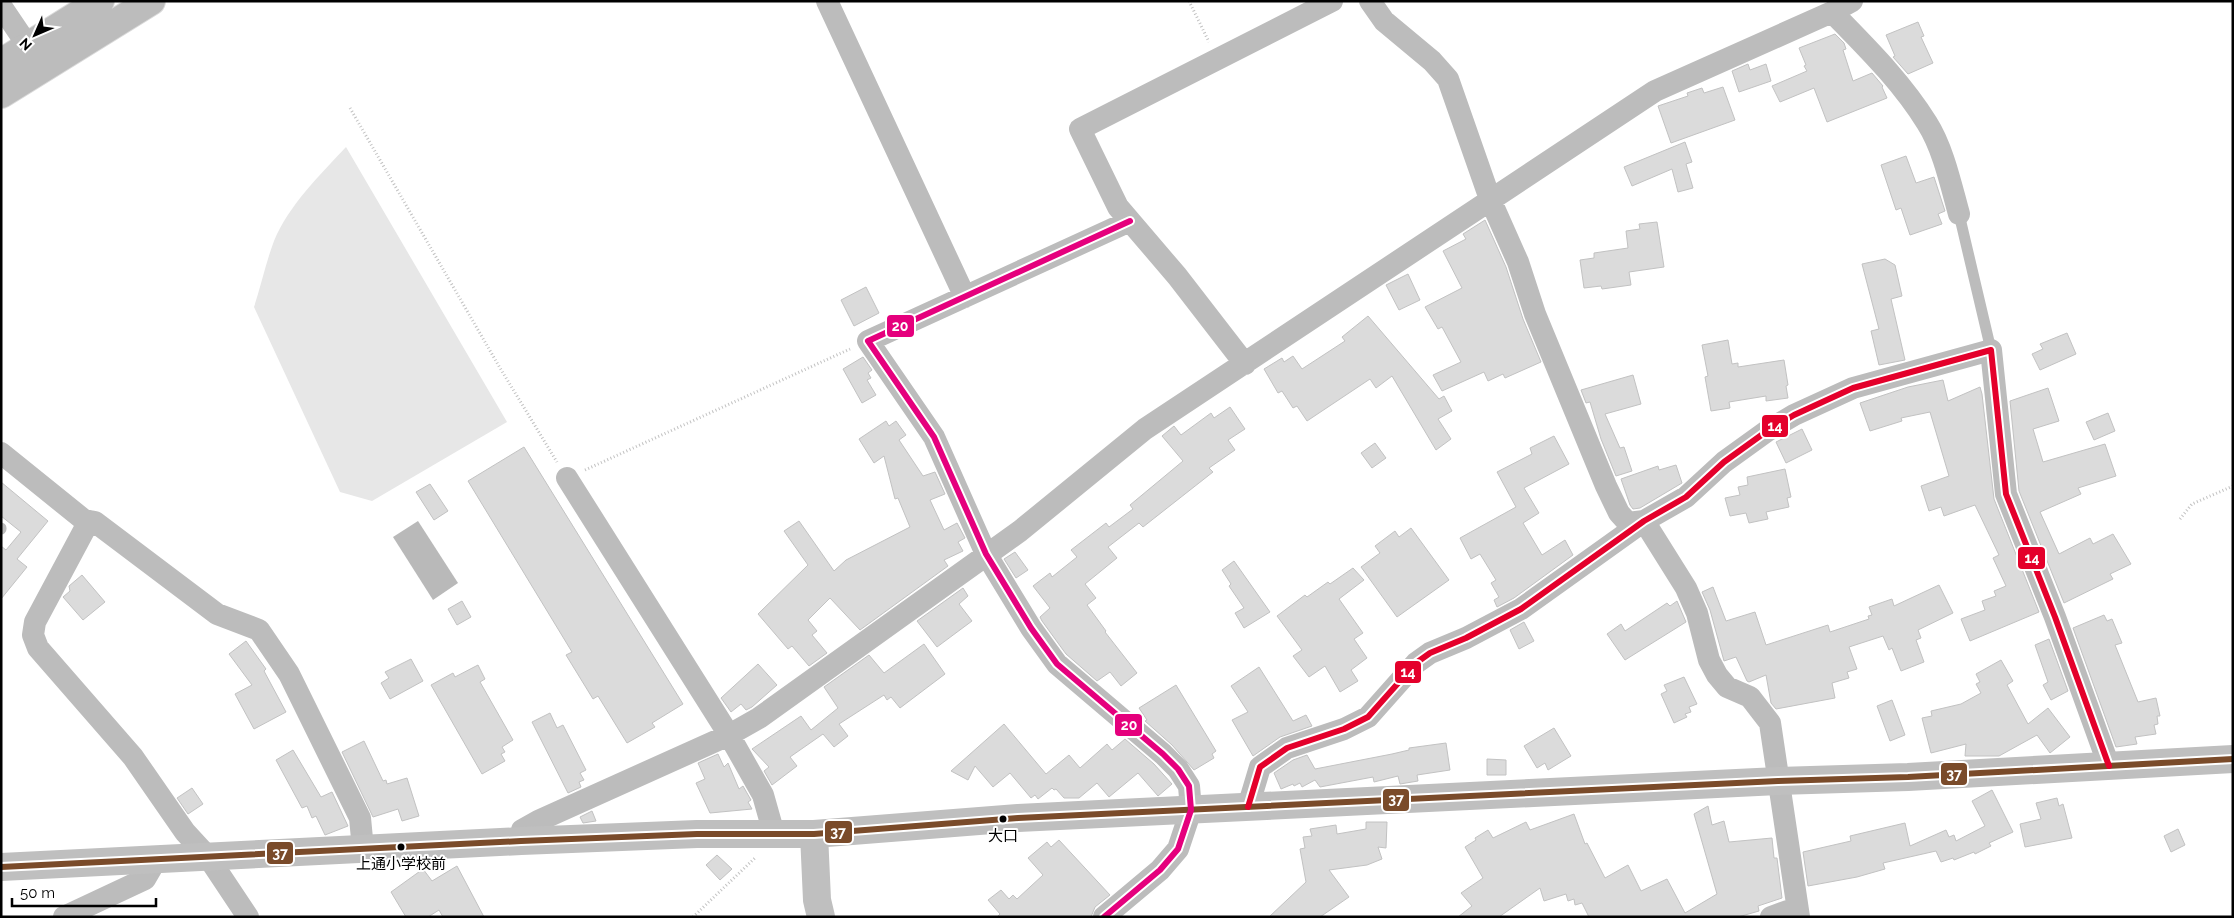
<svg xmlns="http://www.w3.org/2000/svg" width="2234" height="918" viewBox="0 0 2234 918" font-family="Raleway,'Noto Sans JP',sans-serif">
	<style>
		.green { fill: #e7e7e7 }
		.water { fill: #b9b9b9 }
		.building { fill: #dbdbdb; stroke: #c2c2c2 }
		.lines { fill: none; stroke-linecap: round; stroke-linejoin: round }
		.highway-casing { stroke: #dbdbdb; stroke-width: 30 }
		.path { stroke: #c2c2c2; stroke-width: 3; stroke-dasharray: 1 2.5; stroke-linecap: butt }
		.lane { stroke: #bcbcbc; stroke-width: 11 }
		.street { stroke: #bcbcbc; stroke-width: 22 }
		.secondary { stroke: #bfbfbf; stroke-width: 28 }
		.highway { stroke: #bcbcbc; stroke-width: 28 }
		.bus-1-casing { stroke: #fff; stroke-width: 10 }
		.bus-2-casing { stroke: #fff; stroke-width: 10 }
		.bus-3-casing { stroke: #fff; stroke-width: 10 }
		.bus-1 { stroke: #7a4b2a; stroke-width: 6 }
		.bus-2 { stroke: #e4002b; stroke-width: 6 }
		.bus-3 { stroke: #e5007d; stroke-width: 6 }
		.bus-dot { fill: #000; stroke: #fff; stroke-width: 2 }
		.labels { text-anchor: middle; stroke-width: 4; stroke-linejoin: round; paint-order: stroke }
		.bus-label { font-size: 15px; fill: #000; stroke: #fff }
		.line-badge { stroke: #fff; stroke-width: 2 }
		.badge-label { font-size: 14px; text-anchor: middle; font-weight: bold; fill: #fff }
	</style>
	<rect width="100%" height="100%" fill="#fff"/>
	<path class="green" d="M346 147 507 422 372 501 340 492 254 307C261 286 266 262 274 241 289 205 320 175 346 147Z"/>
	<path class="water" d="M418 521 458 583 433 600 393 537Z"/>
	<path class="building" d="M1918 22 1924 36 1921 37 1933 63 1908 74 1893 57 1895 56 1886 35Z
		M1835 34 1844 43 1846 49 1843 50 1853 81 1872 73 1883 86 1882 87 1887 98 1827 122 1814 88 1780 102 1772 86 1807 71 1804 66 1806 65 1799 48Z
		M1748 64 1750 70 1766 64 1771 81 1739 92 1732 71Z
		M1723 87 1735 120 1671 143 1658 106 1688 96 1687 93 1702 88 1704 93Z
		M1685 142 1692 162 1686 164 1693 188 1678 192 1672 169 1632 186 1624 167Z
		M1906 156 1916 183 1934 177 1945 211 1938 214 1942 224 1910 235 1901 208 1896 210 1881 165Z
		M1485 220 1506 267 1523 319 1541 362 1505 378 1503 374 1488 381 1484 372 1442 391 1433 375 1461 362 1442 327 1438 329 1425 307 1462 288 1443 251 1466 239 1463 234Z
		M1657 222 1664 267 1629 272 1631 285 1602 289 1601 286 1584 288 1580 260 1594 258V253L1628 248 1626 231 1640 229 1639 224Z
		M1885 259 1895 265 1902 296 1891 299 1905 360 1879 365 1871 331 1879 329 1862 264Z
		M1408 274 1420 300 1399 310 1386 285Z
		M866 287 879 313 854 326 841 300Z
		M1368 316 1439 399 1444 396 1452 411 1438 419 1451 439 1436 450 1392 376 1376 388 1370 379 1307 421 1297 406 1293 408 1282 391 1278 393 1264 369 1282 358 1284 362 1293 356 1302 369 1345 341 1342 337Z
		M2067 333 2076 354 2040 370 2032 354 2043 349 2040 344Z
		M1728 340 1732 364 1738 363V367L1784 360 1788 385 1786 386 1788 398 1766 401V396L1729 402 1730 408 1711 411 1705 377 1708 376 1702 345Z
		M863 357 872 370 868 373 871 378 867 380 876 395 862 403 843 369Z
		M1633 375 1641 404 1605 414 1620 448 1624 447 1632 471 1616 476 1601 439 1590 402 1586 403 1581 390Z
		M1943 380 1948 401 1980 387 1982 394 1994 499 2039 612 1970 641 1961 619 1985 610 1982 601 1996 596 1994 591 2006 586 1993 558 1999 555 1975 505 1944 516 1941 507 1929 511 1921 486 1949 476 1930 412 1901 418 1902 421 1870 431 1860 403 1908 387Z
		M2048 388 2059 421 2033 429 2043 462 2105 444 2116 476 2078 488 2081 494 2040 512 2059 554 2090 538 2093 544 2113 534 2131 564 2110 574 2113 579 2064 603 2019 491 2010 401Z
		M1230 407 1245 429 1228 440 1235 450 1209 468 1213 472 1143 527 1139 523 1108 547 1117 558 1085 584 1096 598 1087 605 1106 631 1105 632 1137 673 1121 686 1110 672 1097 681 1066 654 1042 621 1040 617 1050 608 1033 586 1050 573 1052 577 1077 557 1071 550 1106 523 1109 527 1133 509 1130 505 1183 461 1162 436 1174 426 1181 435 1211 413 1214 418Z
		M2108 413 2115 431 2094 440 2086 422Z
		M886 421 889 426 896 421 906 435 899 440 923 476 935 472 945 494 930 500 944 530 957 523 965 538 958 542 963 551 944 560 948 566 860 630 830 598 808 620 817 631 812 635 827 653 809 666 792 646 788 649 758 614 808 565 784 531 799 521 834 571 846 560 910 527 898 498 895 499 884 456 874 463 859 439Z
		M1802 429 1812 450 1786 463 1776 442Z
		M1554 436 1569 464 1524 488 1539 513 1523 523 1542 555 1565 540 1573 555 1514 598 1497 607 1494 600 1499 597 1491 583 1496 580 1480 554 1471 559 1460 538 1516 507 1497 472 1532 454 1530 448Z
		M1375 443 1386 458 1372 468 1361 453Z
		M524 447 683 704 652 723 655 727 627 743 598 696 593 699 566 655 572 652 468 481Z
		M1676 465 1682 483 1640 508 1633 509 1630 505 1621 479 1658 466 1659 470Z
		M1785 469 1791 497 1787 498 1789 507 1766 512 1768 519 1749 523 1746 513 1730 516 1725 498 1740 495 1738 487 1748 485 1747 477Z
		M1 482 48 521 17 559 27 567 1 599V546L6 550 21 532 1 516Z
		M430 484 448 511 434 520 416 492Z
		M1411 528 1449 580 1397 617 1361 567 1380 553 1375 546 1395 531 1399 537Z
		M1015 552 1028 570 1016 578 1004 559Z
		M1234 561 1270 612 1244 628 1235 613 1244 608 1229 586 1231 584 1222 570Z
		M1353 568 1364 580 1339 599 1363 633 1354 639 1367 658 1351 670 1358 681 1340 692 1325 666 1309 677 1293 656 1302 650 1277 616 1305 595 1307 597 1328 582 1330 584Z
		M82 575 105 602 83 620 63 597 70 591 69 586Z
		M1939 585 1953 613 1918 630 1921 638 1916 640 1924 662 1901 671 1892 648 1889 650 1883 636 1849 647 1857 669 1847 672 1849 678 1832 683 1835 698 1776 709 1771 703 1766 675 1749 682 1747 681 1736 657 1724 661 1710 610 1702 592 1713 587 1726 621 1755 612 1766 645 1828 625 1830 632 1869 619 1868 616 1872 615 1869 607 1892 599 1894 606Z
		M963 588 968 596 959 604 972 621 937 647 917 621Z
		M462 601 471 617 457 625 448 609Z
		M1677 601 1686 622 1625 660 1607 634 1621 624 1625 631 1667 603 1670 606Z
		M2104 615 2107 621 2112 619 2122 643 2115 645 2138 702 2156 698 2160 716H2157L2158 724 2154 725 2156 734 2135 737 2137 744 2116 747 2073 628Z
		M1524 622 1534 641 1519 649 1510 630Z
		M2049 639 2068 691 2051 700 2043 685 2048 682 2035 645Z
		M246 641 266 669 264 671 286 712 254 729 235 694 252 685 229 654Z
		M924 644 945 674 900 708 891 697 887 700 884 695 839 724 848 736 834 747 823 734 790 757 797 766 772 785 764 771 769 767 752 749 801 716 811 730 838 708 824 687 869 655 884 673Z
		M411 659 423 681 390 699 381 683 389 678 385 672Z
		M2001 660 2013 681 2007 685 2028 724 2048 708 2070 737 2050 753 2037 735 1999 756H1965L1966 744 1931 753 1922 718 1932 716 1931 711 1961 704 1981 693 1976 684 1980 682 1976 674Z
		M758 664 777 685 752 707 746 710 741 704 731 712 721 698Z
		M478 665 485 679 480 682 513 740 502 747 505 752 501 754 505 761 482 774 431 685 453 673 455 677Z
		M1259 667 1293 721 1306 715 1312 726 1280 737 1253 756 1232 720 1248 712 1231 686Z
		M1684 677 1697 704 1689 707 1691 712 1685 714 1687 717 1674 723 1661 694 1667 691 1664 685Z
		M1176 685 1216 751 1212 754 1214 758 1194 770 1172 745 1145 721 1147 720 1139 708Z
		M1892 700 1905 735 1890 741 1877 706Z
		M550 713 557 728 563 725 586 770 580 773 584 780 579 782 581 787 568 793 532 722Z
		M1004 724 1046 774 1069 755 1080 768 1107 744 1112 750 1125 739 1154 764 1172 784 1158 796 1138 773 1109 797 1097 783 1079 798H1064L1056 789 1054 790 1052 788 1038 799 1035 795 1031 798 1010 773 993 787 975 766 968 780 951 771Z
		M1554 728 1571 756 1548 770 1545 763 1537 768 1524 746Z
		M364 741 383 781 386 780 387 784 407 778 419 816 402 821 398 809 373 817 342 752Z
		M1446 743 1450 770 1417 775 1418 781 1400 784 1398 776 1374 782 1373 777 1320 787 1315 780 1302 787 1300 783 1294 786 1293 784 1281 789 1274 773 1293 760 1307 755 1315 769 1392 754 1409 750V748Z
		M293 750 321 797 332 792 348 826 325 835 316 816 312 818 307 806 302 808 276 760Z
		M718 754 724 767 728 763 739 789 743 786 751 800 748 802 752 809 710 813 696 783 705 779 698 763Z
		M1487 759 1506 760V775H1487Z
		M192 788 203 804 188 814 177 798Z
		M1992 790 2013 832 1989 843 1991 846 1975 854 1974 852 1954 860 1953 858 1941 862 1936 851 1883 863 1885 869 1857 877 1808 886 1803 852 1851 841 1850 836 1905 823 1910 846 1946 830 1949 837 1954 835 1956 841 1985 826 1972 801Z
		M2057 798 2059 806 2063 804 2072 838 2025 847 2020 824 2041 819 2036 803Z
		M1708 806 1712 825 1724 821 1729 842 1772 838 1774 858H1777L1782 898 1758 906 1759 911 1738 917H1589L1582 903 1575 905 1574 899 1568 901 1566 894 1544 901 1540 888 1499 917H1458L1472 906 1461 893 1483 878 1465 847 1476 840 1475 838 1488 830 1493 838 1526 822 1530 830 1574 814 1585 844 1587 843 1605 878 1628 865 1641 891 1667 879 1685 913 1717 894 1694 814Z
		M592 811 596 821 583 823 580 817Z
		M1366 822H1387L1386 848 1378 847 1382 859 1367 865 1329 870 1349 897 1320 917H1269L1306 882 1300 849 1305 848 1303 837 1312 836 1310 829 1336 825 1337 834 1366 829Z
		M2178 829 2185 845 2171 852 2164 836Z
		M1059 840 1110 895 1095 907 1091 917H997L1000 914 988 900 1001 890 1009 899 1013 895 1017 899 1043 875 1028 858 1047 842 1051 847Z
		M717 855 732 869 720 880 706 865Z
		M457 866 484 917H443L439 910 428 917H406L391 892 423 869 432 881Z"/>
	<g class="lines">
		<g class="highway-casing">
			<path id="highway" d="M1 63 100 1
				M1 94 151 1"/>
		</g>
		<path class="path" d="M1189 1 1209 42
			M350 108 500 368 557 462
			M585 470 850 349
			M2180 519 2192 504 2233 486
			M693 917 756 857"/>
		<path class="lane" d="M1959 214 1991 350
			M1 528V529"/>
		<path class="street" d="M827 1 965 297
			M1370 1 1384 21 1432 61 1448 79 1490 199 1518 262 1535 314 1606 486 1619 513 1628 523 1644 521
			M1 6 28 46
			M1832 12C1866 47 1901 81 1927 123 1943 148 1951 185 1959 214
			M1245 364 1177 276 1118 207 1080 129 1332 1
			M1 453 84 520 95 522 217 614 259 630 289 674 360 818 363 849
			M567 478 729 735 763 795 774 834
			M89 521 35 622 33 635 38 648 133 757 185 832 208 857 248 917
			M1644 521 1686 588 1697 613 1709 660 1717 675 1727 687 1750 697 1770 723 1799 917
			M1248 807 1260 767 1287 748 1344 729 1368 717 1416 663 1430 653 1466 638 1521 609 1644 521 1686 497 1724 462 1767 431 1794 415 1853 388 1991 350 2006 494 2055 617 2109 766
			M521 841 522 830 538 821 729 735 759 718 1020 531 1145 429 1655 91 1832 12 1852 1
			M64 917 145 879 156 860
			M1104 917 1160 870 1178 849 1191 810 1189 786 1178 769 1163 754 1057 664 1031 628 986 554 934 437 868 341 1130 221
			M1771 917 1796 908"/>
		<path class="secondary" d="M814 834 817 900 821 917
			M1 867 521 841 697 834H814L1018 818 1778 781 1908 777 2233 759"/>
		<use href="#highway" class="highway"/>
		<g class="bus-1-casing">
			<path id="bus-1" d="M1 867 521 841 697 834H814L1018 818 1778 781 1908 777 2233 759"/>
		</g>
		<g class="bus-2-casing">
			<path id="bus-2" d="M1248 807 1260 767 1287 748 1344 729 1368 717 1416 663 1430 653 1466 638 1521 609 1644 521 1686 497 1724 462 1767 431 1794 415 1853 388 1991 350 2006 494 2055 617 2109 766"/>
		</g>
		<g class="bus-3-casing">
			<path id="bus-3" d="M1104 917 1160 870 1178 849 1191 810 1189 786 1178 769 1163 754 1057 664 1031 628 986 554 934 437 868 341 1130 221"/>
		</g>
		<use href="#bus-1" class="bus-1"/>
		<use href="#bus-2" class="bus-2"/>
		<use href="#bus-3" class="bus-3"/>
	</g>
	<g class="bus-dot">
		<circle cx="1003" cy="819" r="4.5"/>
		<circle cx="401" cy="847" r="4.5"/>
	</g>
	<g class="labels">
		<g class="bus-label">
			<text x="1003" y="841">大口</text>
			<text x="401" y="869">上通小学校前</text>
		</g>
	</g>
	<g class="line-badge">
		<rect x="886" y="314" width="29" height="24" rx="5" fill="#e5007d"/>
		<rect x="1761" y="414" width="28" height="24" rx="5" fill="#e4002b"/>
		<rect x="2017" y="546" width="29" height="24" rx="5" fill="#e4002b"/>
		<rect x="1394" y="660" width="28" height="24" rx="5" fill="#e4002b"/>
		<rect x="1114" y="713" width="29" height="24" rx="5" fill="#e5007d"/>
		<rect x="1940" y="762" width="28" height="24" rx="5" fill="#7a4b2a"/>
		<rect x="1382" y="788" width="28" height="24" rx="5" fill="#7a4b2a"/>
		<rect x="824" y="820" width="29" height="24" rx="5" fill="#7a4b2a"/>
		<rect x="266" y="841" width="28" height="24" rx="5" fill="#7a4b2a"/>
	</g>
	<g class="badge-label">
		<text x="900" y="331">20</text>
		<text x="1775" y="431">14</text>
		<text x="2032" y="563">14</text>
		<text x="1408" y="677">14</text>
		<text x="1129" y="730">20</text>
		<text x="1954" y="779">37</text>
		<text x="1396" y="804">37</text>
		<text x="838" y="837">37</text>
		<text x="280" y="858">37</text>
	</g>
	<rect width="2234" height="918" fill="none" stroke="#000000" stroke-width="5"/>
	<g transform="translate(35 35) rotate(225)" stroke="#ffffff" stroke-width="4" paint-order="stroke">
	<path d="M0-4L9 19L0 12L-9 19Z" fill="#000000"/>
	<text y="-8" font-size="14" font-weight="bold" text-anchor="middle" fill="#000000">N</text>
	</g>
	<path d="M12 898v8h144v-8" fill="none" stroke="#000000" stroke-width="2.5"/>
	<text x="20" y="898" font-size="15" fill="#000000" stroke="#ffffff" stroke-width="4" paint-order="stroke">50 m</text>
</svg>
